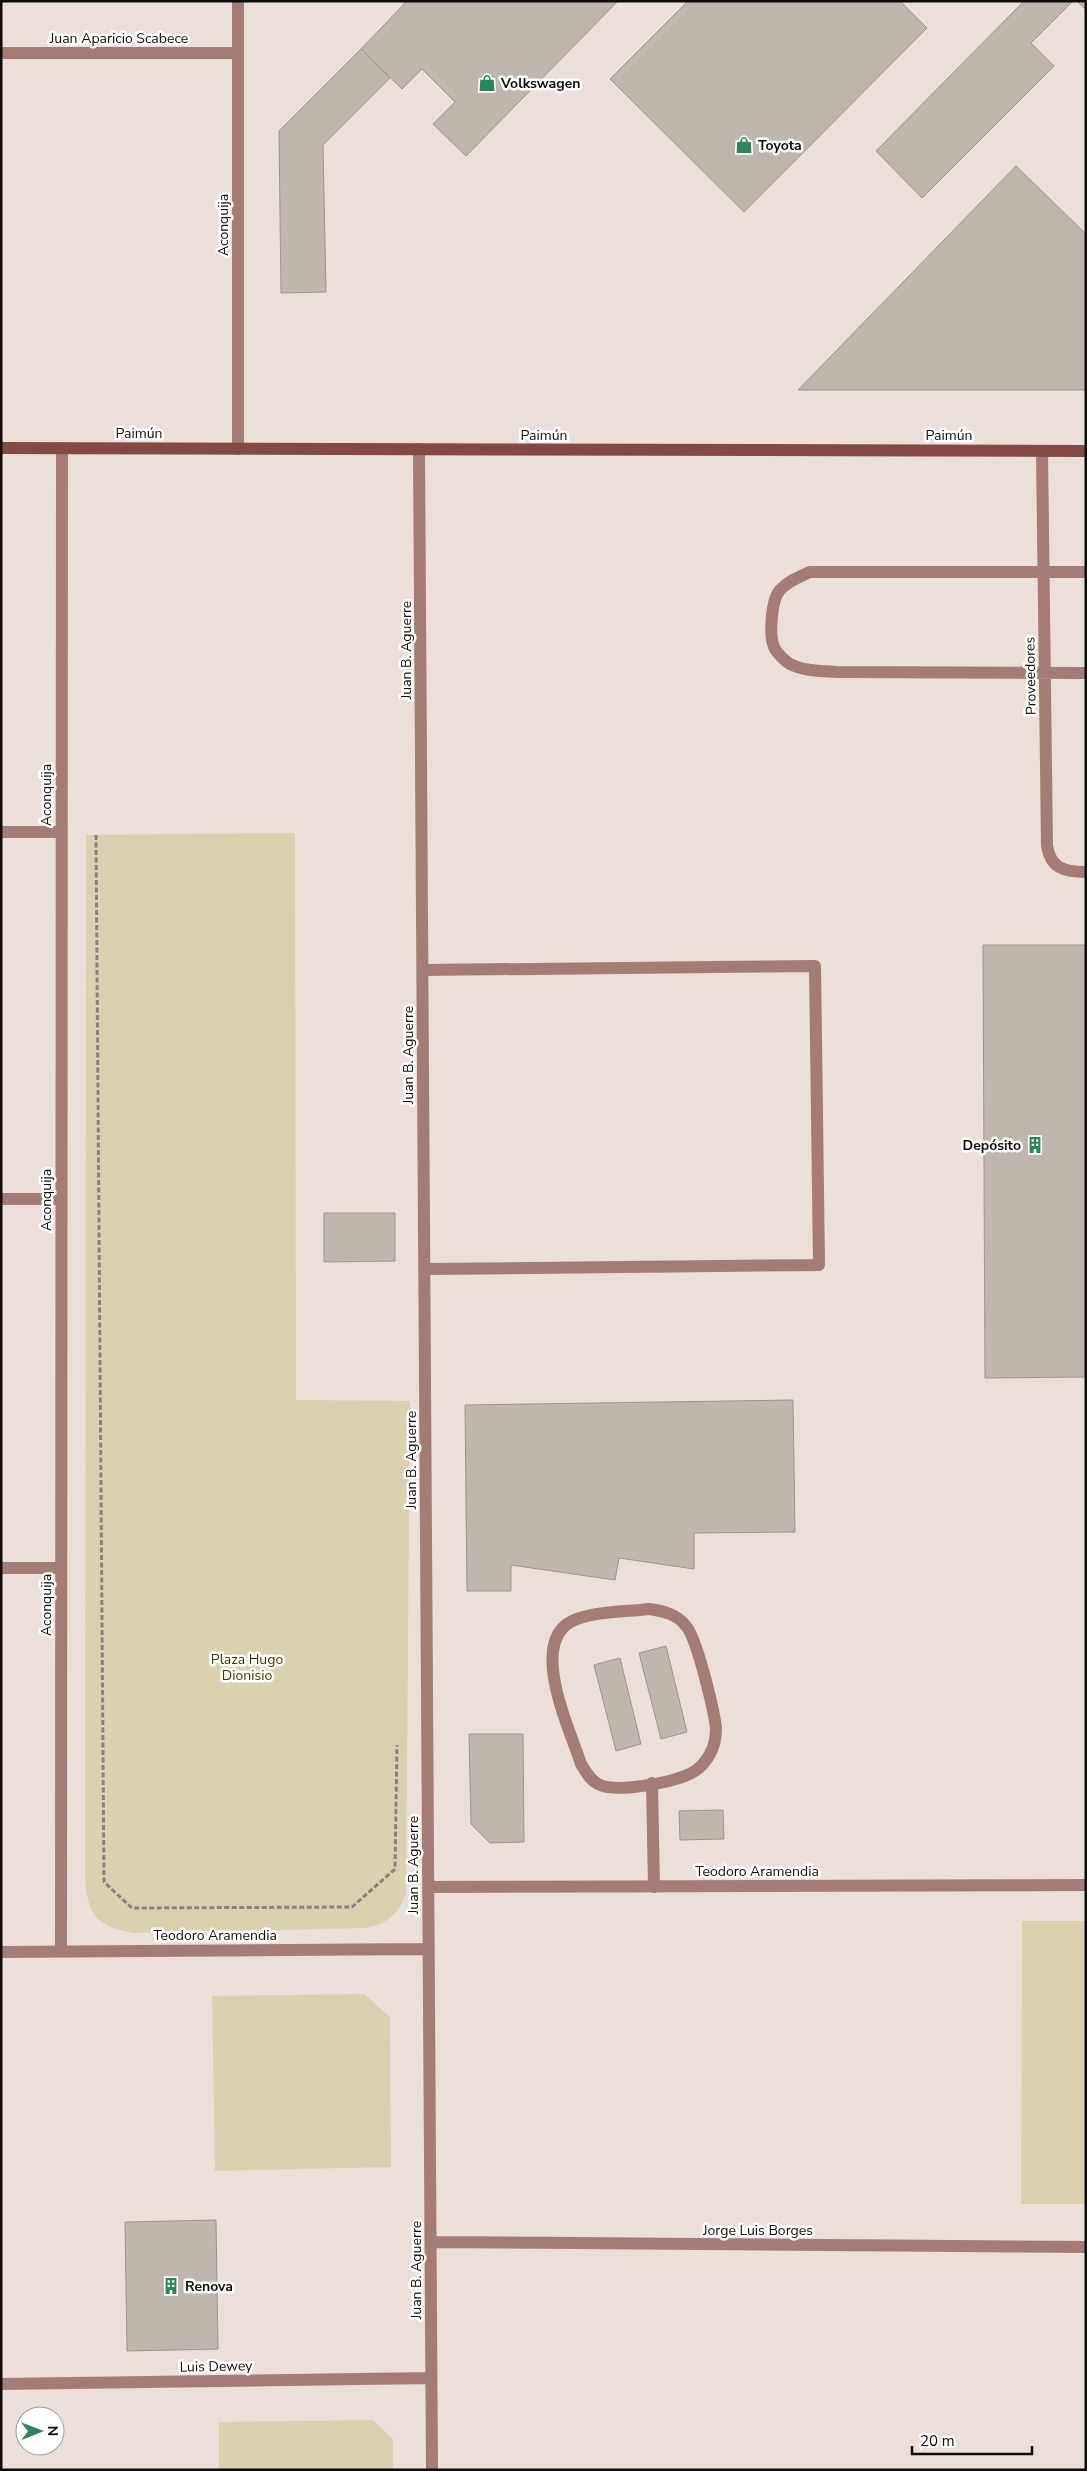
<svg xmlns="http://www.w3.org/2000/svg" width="1087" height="2471" viewBox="0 0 1087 2471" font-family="'Nunito Sans',sans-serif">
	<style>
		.green { fill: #dbd1b0 }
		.building { fill: #bfb6ad; stroke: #9d958b }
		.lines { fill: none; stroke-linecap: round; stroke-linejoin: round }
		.path { stroke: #8b827d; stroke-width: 3; stroke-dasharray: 5 2.5; stroke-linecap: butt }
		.lane { stroke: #a57b75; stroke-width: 12 }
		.street { stroke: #a57b75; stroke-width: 12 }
		.secondary { stroke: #834942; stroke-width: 12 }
		.labels { text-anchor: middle; stroke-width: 5; stroke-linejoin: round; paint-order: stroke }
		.street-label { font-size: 14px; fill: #0f0b09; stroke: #fff }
		.poi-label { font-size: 14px; font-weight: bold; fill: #0f0b09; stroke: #fff; text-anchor: start }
		.park-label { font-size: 14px; fill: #453700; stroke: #fff }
	</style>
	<rect width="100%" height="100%" fill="#ecdfd9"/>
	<path class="green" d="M295 833 296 1400 410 1401 406 1894C398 1915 387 1924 365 1928L134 1933C98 1927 88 1916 85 1880L86 835Z
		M1022 1921H1086V2204H1021Z
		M364 1994 390 2017 391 2167 215 2171 212 1996Z
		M373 2420 393 2439V2470H219V2422Z"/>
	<path class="building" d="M407 1H618L466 156 433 124 455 102 422 69 402 89 361 49Z
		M688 1H900L927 28 744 212 610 79Z
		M1024 1H1073L1031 43 1054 66 922 198 876 151Z
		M1077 1H1086V10Z
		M361 49 390 78 323 145 326 292 281 293 279 131Z
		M1016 166 1086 234V390H798Z
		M983 945H1086V1377L985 1378Z
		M324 1213H395V1261L324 1262Z
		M793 1400 795 1532 694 1533V1569L619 1558 615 1580 511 1565V1591H467L465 1405Z
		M666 1646 687 1732 661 1739 639 1653Z
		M620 1658 641 1744 616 1751 594 1665Z
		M469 1734H523L524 1842 490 1843 471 1824Z
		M723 1810 724 1839 680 1840 679 1811Z
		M216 2220 218 2349 127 2351 125 2222Z"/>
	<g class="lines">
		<path class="path" d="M96 835 104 1882 132 1908 352 1907 395 1869 397 1745"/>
		<path class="lane" d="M1042 451 1047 845C1050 868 1064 872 1086 872
			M1086 572H810C799 577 788 581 780 590 771 600 769 636 774 647 776 652 786 662 790 664 803 671 822 671 836 672L1086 673
			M649 1609C663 1611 677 1614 686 1626 697 1638 714 1711 716 1728 716 1737 714 1747 710 1754 706 1761 701 1767 695 1771 677 1782 617 1794 598 1784 590 1780 586 1772 581 1764 570 1729 525 1637 577 1619 599 1611 626 1612 649 1609Z
			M652 1783 654 1887"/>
		<path class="street" d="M238 1V449
			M1 53H238
			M419 449 432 2470
			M1 832H60
			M423 970 815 966 819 1265 424 1269
			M1 1199H61
			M1 1568H61
			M429 1887 1086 1885
			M61 1951 62 448
			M1 1952 429 1949
			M431 2242 1086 2247
			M1 2384 431 2378"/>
		<path class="secondary" d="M1 448 1086 451"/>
	</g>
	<defs>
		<g id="shop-bare" transform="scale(1.35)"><path d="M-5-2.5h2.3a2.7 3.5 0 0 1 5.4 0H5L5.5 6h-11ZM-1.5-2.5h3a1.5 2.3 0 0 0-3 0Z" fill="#2d855a" stroke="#fff" stroke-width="2.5" paint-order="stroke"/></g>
		<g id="building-bare" transform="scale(1.35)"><path d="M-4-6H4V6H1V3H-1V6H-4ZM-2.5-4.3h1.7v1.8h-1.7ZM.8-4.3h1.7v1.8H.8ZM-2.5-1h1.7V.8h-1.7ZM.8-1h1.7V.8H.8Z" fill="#2d855a" stroke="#fff" stroke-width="2.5" paint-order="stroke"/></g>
	</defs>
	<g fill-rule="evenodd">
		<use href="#shop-bare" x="487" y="83"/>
		<use href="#shop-bare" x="744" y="145"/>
		<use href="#building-bare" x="1035" y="1145"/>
		<use href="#building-bare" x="171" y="2286"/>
	</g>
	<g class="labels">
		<g class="street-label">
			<text x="119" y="43">Juan Aparicio Scabece</text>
			<text transform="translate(223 225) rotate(-90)" y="5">Aconquija</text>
			<text x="139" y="438">Paimún</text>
			<text x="544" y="440">Paimún</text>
			<text x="949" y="440">Paimún</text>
			<text transform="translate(406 650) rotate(-90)" y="5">Juan B. Aguerre</text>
			<text transform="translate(1030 676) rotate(-91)" y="5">Proveedores</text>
			<text transform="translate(46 795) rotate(-90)" y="5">Aconquija</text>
			<text transform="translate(408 1055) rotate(-90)" y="5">Juan B. Aguerre</text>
			<text transform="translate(46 1200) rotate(-90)" y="5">Aconquija</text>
			<text transform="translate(411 1460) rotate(-90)" y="5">Juan B. Aguerre</text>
			<text transform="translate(46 1605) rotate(-90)" y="5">Aconquija</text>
			<text transform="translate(413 1865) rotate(-90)" y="5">Juan B. Aguerre</text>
			<text x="757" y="1876">Teodoro Aramendia</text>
			<text x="215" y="1940">Teodoro Aramendia</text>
			<text x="758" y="2235">Jorge Luis Borges</text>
			<text transform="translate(416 2270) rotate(-90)" y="5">Juan B. Aguerre</text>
			<text transform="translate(216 2366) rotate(-1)" y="5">Luis Dewey</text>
		</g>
		<g class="poi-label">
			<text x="501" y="88">Volkswagen</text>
			<text x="758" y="150">Toyota</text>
			<text x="1021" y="1150" text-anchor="end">Depósito</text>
			<text x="185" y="2291">Renova</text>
		</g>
		<g class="park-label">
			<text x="247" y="1664">Plaza Hugo<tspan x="247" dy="16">Dionisio</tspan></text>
		</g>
	</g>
	<rect width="1087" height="2471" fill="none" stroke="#0f0b09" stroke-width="5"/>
	<g transform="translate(40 2431) rotate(89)"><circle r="24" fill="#ffffff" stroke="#9f9d9d"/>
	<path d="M0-4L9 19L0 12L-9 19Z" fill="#2d855a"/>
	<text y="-8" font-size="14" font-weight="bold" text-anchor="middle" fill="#0f0b09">N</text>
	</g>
	<path d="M912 2446v8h120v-8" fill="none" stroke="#0f0b09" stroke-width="2.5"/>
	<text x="920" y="2446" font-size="15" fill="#0f0b09" stroke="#ffffff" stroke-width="4" paint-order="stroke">20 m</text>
</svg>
